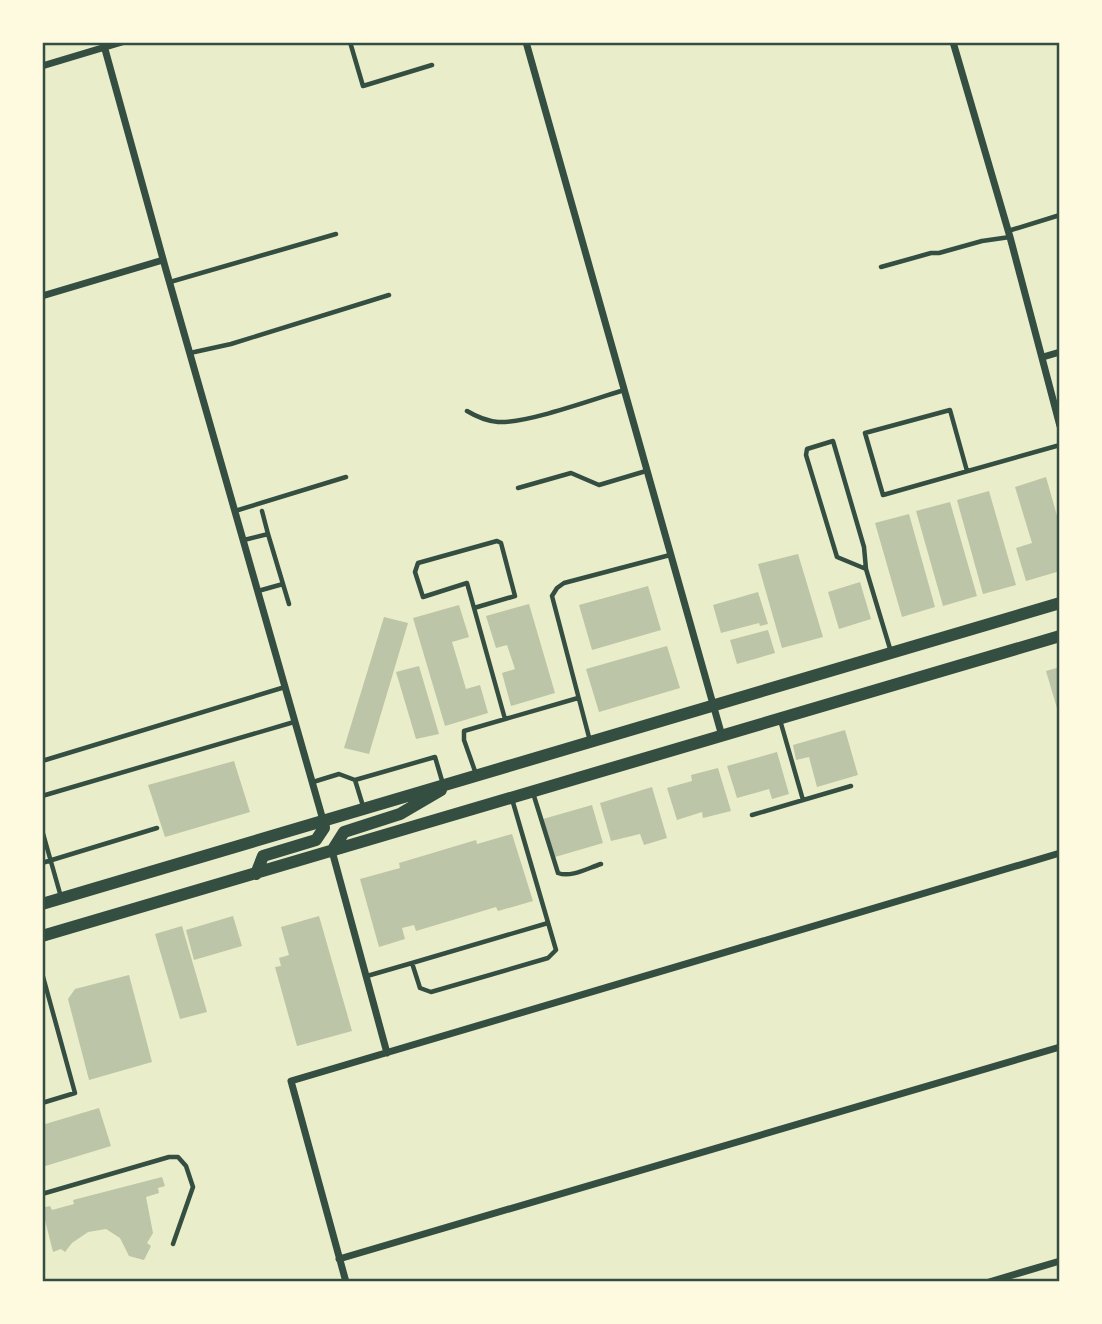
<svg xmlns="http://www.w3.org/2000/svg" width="1102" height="1324" viewBox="0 0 1102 1324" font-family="'DejaVu Sans',sans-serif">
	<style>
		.building { fill: #bcc5a7 }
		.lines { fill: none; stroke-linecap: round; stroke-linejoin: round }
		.service { stroke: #344e41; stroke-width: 4.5 }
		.minor { stroke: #344e41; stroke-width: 7 }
		.primary { stroke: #344e41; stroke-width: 12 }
		.neatline { fill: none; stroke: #344e41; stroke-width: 2.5 }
	</style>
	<rect width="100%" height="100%" fill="#e9edc9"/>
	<path class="building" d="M1046 477 1060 526V571L1026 581 1016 548 1032 543 1015 487Z
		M989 491 1016 585 983 594 957 500Z
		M950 502 977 596 943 606 916 511Z
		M909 514 935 607 902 617 875 523Z
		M798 554 823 637 782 648 758 564Z
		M860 582 871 619 839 629 828 592Z
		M648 586 661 630 592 650 579 605Z
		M758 592 768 624 760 626 759 623 721 633 713 605Z
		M529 604 555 693 511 706 502 673 515 669 507 645 496 648 486 616Z
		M459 605 469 637 452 642 466 689 480 685 488 713 445 726 413 618Z
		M384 617 408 623 369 754 344 748Z
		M768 630 775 653 737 664 730 640Z
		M667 646 680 688 599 712 586 669Z
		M419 666 439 734 416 739 396 672Z
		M1060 667V715H1059L1046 671Z
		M845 730 858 775 817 787 809 757 796 760 793 745Z
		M777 752 789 794 772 799 769 789 737 798 727 766Z
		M234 761 250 812 165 837 148 785Z
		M718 768 731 811 703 818 702 812 677 820 667 788 692 781 691 775Z
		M652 787 667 838 644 845 640 834 611 841 600 803Z
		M592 805 603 843 555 857 543 819Z
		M512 834 533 901 498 911 496 907 416 931 414 925 402 928 405 939 379 947 360 879 400 868 399 863 476 840 477 844Z
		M233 916 242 946 194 960 186 930Z
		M319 916 352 1031 297 1046 275 967 281 966 279 958 289 955 281 927Z
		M182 926 207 1012 180 1019 155 934Z
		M129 975 152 1062 89 1080 68 999 75 989Z
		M99 1108 111 1146 42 1167V1125Z
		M162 1177 165 1186 158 1188 159 1193 146 1197 153 1233 147 1243 151 1246 144 1260 129 1256 120 1238 106 1229 88 1232 72 1243 65 1252 61 1249 53 1252 42 1208 50 1206 52 1210 74 1204 73 1200Z"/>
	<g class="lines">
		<path class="service" d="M350 42 363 86 432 65
			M1008 231 1060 215
			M881 267 931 253H939L982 241 1010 237
			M170 282 336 234
			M190 353 231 344 389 295
			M467 411C477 417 487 421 498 422 525 424 595 399 624 390
			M967 471 950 410 865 433 883 495 1060 445
			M518 488 571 473 599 485 646 471
			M235 511 346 477
			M262 511 268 534
			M244 540 268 534 283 584 258 591
			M866 569 837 557 806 455 807 449 833 441 864 547 866 569 891 652
			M283 584 289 604
			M474 608 467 583 423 597 415 572 418 563 497 541 501 543 515 596 474 608 505 719
			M780 720 803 800
			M590 741 552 596 557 588 564 583 670 555
			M42 761 285 687
			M476 774 464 740V731L578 698
			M355 780 363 806
			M313 782 339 774 355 780 435 757 443 784
			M533 793 558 873C571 878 588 868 601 864
			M42 796 294 722
			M752 815 851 786
			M42 830 61 897
			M42 863 157 828
			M412 963 548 923
			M42 973 75 1093 42 1103
			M367 976 412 963 420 988 431 992 548 958 556 950 512 799
			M42 1194 169 1157H178L186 1166 193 1187 173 1244"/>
		<path class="minor" d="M103 42 166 270 323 820
			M526 42 722 736
			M953 42 1010 237 1060 426
			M42 66 122 42
			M42 296 163 260
			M1043 357 1060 352
			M332 851 387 1053
			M339 1259 1060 1047
			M346 1282 291 1081 1060 853
			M989 1282 1060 1261"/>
		<path class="primary" d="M332 851 344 832 400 814 441 790
			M256 874 263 856 316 840 324 828 323 820
			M42 904 1060 603
			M42 936 1060 636"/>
	</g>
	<rect width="1102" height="1324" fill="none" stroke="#fefae0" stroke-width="88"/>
	<rect x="44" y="44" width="1014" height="1236" class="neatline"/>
</svg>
